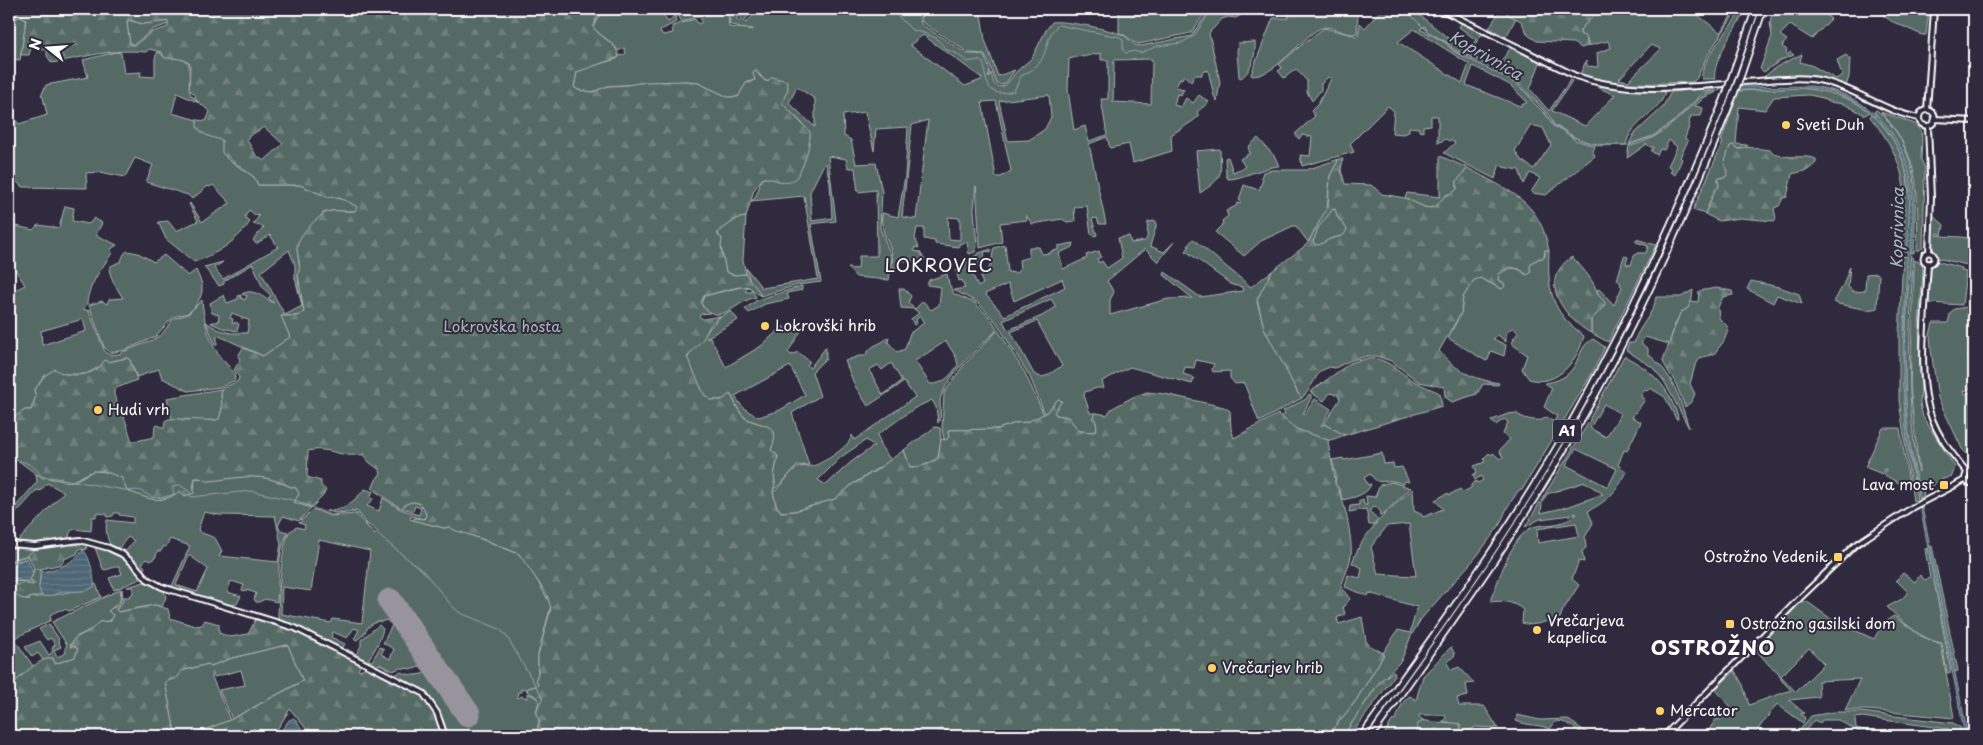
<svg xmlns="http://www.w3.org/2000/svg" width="1983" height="745" viewBox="0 0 1983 745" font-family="'Playpen Sans',sans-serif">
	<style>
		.green { fill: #576b65; stroke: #abb5b2; fill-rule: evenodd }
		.forest { fill: url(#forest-firs); stroke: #abb5b2; fill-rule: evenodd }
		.wetland { fill: url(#wetland-marsh); stroke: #abb5b2 }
		.water { fill: url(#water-rules); stroke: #94a3ac }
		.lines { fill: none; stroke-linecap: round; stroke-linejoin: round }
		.stream { stroke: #94a3ac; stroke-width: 1 }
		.runway { stroke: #97949e; stroke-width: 25 }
		.minor-casing { stroke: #fff; stroke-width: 8 }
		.highway-casing { stroke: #fff; stroke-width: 9 }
		.minor { stroke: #2f2a3d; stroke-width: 4 }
		.highway { stroke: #2f2a3d; stroke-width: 5.5 }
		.highway-bridge-casing { stroke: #fff; stroke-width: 9; stroke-linecap: butt }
		.highway-bridge { stroke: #2f2a3d; stroke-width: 5.5 }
		.poi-dot { fill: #ffd166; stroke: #2f2a3d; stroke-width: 2 }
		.labels { text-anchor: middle; stroke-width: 4; stroke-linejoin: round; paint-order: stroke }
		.shield { fill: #2f2a3d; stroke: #c1bfc5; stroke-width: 1 }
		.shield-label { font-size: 14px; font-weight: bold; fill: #fff }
		.poi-label { font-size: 15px; fill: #fff; stroke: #2f2a3d; text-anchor: start }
		.park-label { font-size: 15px; fill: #abb5b2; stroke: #2f2a3d }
		.water-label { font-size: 16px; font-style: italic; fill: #afbac1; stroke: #2f2a3d }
		.quarter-label { font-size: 18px; letter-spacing: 1px; fill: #fff; stroke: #2f2a3d }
		.district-label { font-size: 20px; font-weight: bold; letter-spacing: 1px; fill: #fff; stroke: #2f2a3d }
	</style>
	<defs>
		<pattern id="forest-firs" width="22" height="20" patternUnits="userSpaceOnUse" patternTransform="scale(1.25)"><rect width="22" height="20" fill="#576b65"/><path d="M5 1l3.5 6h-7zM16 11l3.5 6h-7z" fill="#70817c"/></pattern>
		<pattern id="wetland-marsh" width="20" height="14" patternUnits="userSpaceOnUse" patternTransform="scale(1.25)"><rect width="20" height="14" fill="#576b65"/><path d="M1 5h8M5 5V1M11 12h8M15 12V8" fill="none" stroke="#70817c"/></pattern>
		<pattern id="water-rules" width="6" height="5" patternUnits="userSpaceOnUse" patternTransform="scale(1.25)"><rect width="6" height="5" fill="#4d6675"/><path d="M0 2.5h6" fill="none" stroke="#687d8a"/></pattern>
	</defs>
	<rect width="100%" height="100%" fill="#2f2a3d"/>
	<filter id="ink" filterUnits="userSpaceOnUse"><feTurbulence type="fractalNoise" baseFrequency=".02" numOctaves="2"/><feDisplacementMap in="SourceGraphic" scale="10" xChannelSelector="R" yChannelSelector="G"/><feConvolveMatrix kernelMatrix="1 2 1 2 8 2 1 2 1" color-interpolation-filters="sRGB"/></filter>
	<g filter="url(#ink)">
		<path class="green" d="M604 9H666L667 11 663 15 668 22 674 16 672 11 675 15 676 22 661 30 660 32 663 35 673 33 672 26 695 19 698 24 702 22 700 18C708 12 718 10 728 9L729 27 753 30V29L731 25 729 24 730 17 737 14V19L740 21 742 20 738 14 749 10 751 13 744 21 746 23C752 15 762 9 773 11V9H921L920 19 921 24 967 54H977L984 56 990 70 988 78 991 73 994 84 1000 87 1006 85 1017 71 1032 58 1046 30 1052 22C1063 20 1115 30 1125 36 1131 40 1132 46 1141 46L1191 36 1210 10 1212 11 1214 9H1270L1256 12 1255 15 1249 10 1236 18 1228 17 1222 19 1209 33 1220 82 1217 101 1214 96 1208 70 1202 72V75H1195L1191 82 1184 75 1182 79 1180 78 1176 87 1184 89 1181 95 1177 94 1174 105 1181 107 1186 98 1193 103 1199 95 1209 102 1197 112 1199 116 1193 121 1171 135 1172 151 1133 163 1129 144 1110 148 1107 137 1089 144 1106 224H1099L1097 218 1092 219 1097 235 1094 236 1091 234 1087 206 1074 207 1075 221 1067 222 1062 219 1032 224 1026 215 1027 220 1000 223 1002 242 980 248 976 186 974 209 977 246 975 252 969 254 967 242 959 244V247L935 244V241L924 239V228H917L915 238 919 248 915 247 914 251 920 252 925 260 900 261 899 268 892 267C896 246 879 238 882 213L898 217 905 176 908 127 876 129 874 151 865 112 843 115 844 136 851 140 856 164 876 163 882 192 880 228 892 258 889 280 856 277 848 268 858 269 859 256H877L876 190 858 192 855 168H848L846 159 828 156 836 221 811 224 821 282 798 285 761 296 750 281 746 268 762 288 818 279 804 196 751 201 755 198 760 185 758 183 763 178 770 177 786 182 810 136 809 131 804 128 802 123 782 103 769 80 765 81 756 70 755 80 748 82 738 97H728L696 82 687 81 608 86 593 92 578 90 574 87 577 72 587 67 617 59 619 55 622 56 626 53 624 48 618 51C614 41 600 37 593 27L597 19ZM923 35 982 78 981 80 965 86 910 45ZM1101 53V60H1108V99H1101L1107 135 1089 141 1085 126 1074 130 1068 90 1069 59 1081 56 1082 57ZM1152 59 1151 104 1113 102 1114 60ZM797 87 815 99V127L789 103ZM1049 95 1051 117 1045 129 1029 140 1008 141 999 101ZM996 101 1011 171 1001 177H996L982 102ZM928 120 916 219 902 217 912 125ZM824 164H826L830 183 832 218 812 221 810 192ZM948 217 960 218V240L949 239Z
			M672 9H718L682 22 676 12Z
			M923 9H998L981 14 985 40 998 76 1015 70 1006 83 1001 85 996 83 990 65 984 54 969 53 922 22 921 18Z
			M1119 9H1195L1196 10 1208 9 1191 33 1139 44C1131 43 1128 35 1119 33Z
			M1290 9H1356L1358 15 1357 33C1345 38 1332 22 1319 29 1299 40 1276 76 1252 76L1251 74 1273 18H1288Z
			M1382 9H1412L1463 50H1467L1476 40 1459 27 1462 22 1482 31 1481 34 1485 33 1499 40 1498 41 1486 35H1481L1470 52 1484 63 1453 49 1448 43 1427 31 1425 26 1420 29 1446 43 1453 51 1510 80 1527 93 1533 102 1547 116 1553 126 1562 130 1575 140 1595 146 1593 152 1595 156 1546 195 1532 193 1531 192 1540 178 1530 173 1524 184 1519 170 1503 167 1500 164 1495 179 1444 153 1455 143 1451 140 1449 141 1446 139 1438 143V116H1431V125L1423 126V132L1419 131V128L1409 127V132L1403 134 1392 133 1394 111 1388 106 1350 144 1354 152 1302 166 1300 155 1310 156 1312 137 1302 135 1299 139 1295 134 1315 116 1311 111 1318 104 1331 79 1328 77 1321 84V90L1312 101 1307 92V81L1296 69 1284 78 1278 71 1282 68 1279 64 1305 42 1324 28 1358 36 1360 23 1365 28ZM1414 29 1469 64 1462 83 1398 42ZM1473 66 1510 85 1527 102 1520 106 1466 85ZM1531 125 1543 128 1551 145 1534 169 1521 160 1515 151Z
			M1501 9H1510L1507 14 1516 18 1506 37 1489 28Z
			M1622 9 1644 10 1645 9H1690L1721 33 1735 9H1738L1707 56 1697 78 1693 82C1650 83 1623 87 1580 74L1586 61 1587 66 1598 67 1597 53 1611 48 1608 41 1588 46C1589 39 1585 37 1580 34V30L1594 15ZM1651 45 1661 49 1628 81 1619 79Z
			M1741 9H1747C1738 24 1711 62 1715 79H1702C1699 60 1733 27 1741 9Z
			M1773 9H1819L1831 19 1812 39 1790 25 1780 35 1787 40 1782 46 1787 50 1786 53 1788 55 1790 52 1794 55 1781 60 1764 72 1760 69 1772 36 1770 23Z
			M1875 9H1929L1926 35H1922L1891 21Z
			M20 16 26 20 20 60 9 59V25Z
			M128 20 143 24 168 21 169 24 154 29 133 45 129 42 127 23Z
			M1255 42C1256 54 1252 71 1241 78L1239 77 1237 52 1238 43Z
			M1512 46 1516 49V52L1519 50 1546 64 1540 63 1530 89 1549 111 1570 80 1572 81 1552 111 1585 126 1615 95 1597 87 1598 85 1634 90 1664 89 1665 94C1657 114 1630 123 1626 145 1608 145 1587 146 1571 135 1565 131 1561 128 1554 125L1549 115 1522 86 1494 68 1497 67Z
			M158 51 164 57 179 58 189 63 190 94 199 103 177 93 172 113 197 120V123L222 140 226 158 254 177 258 185H300L316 192 347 201 357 206 356 211H331L323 213 297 249 300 269 298 275 299 290 304 312 298 316H282L291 337 263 356 217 335V344L215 345 206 322 217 329 231 333H247L249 320 241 318 242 317 232 313 230 318 233 319 232 323 234 324 235 322 239 324 237 331 222 328 211 323 212 322H218L219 315 212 313 210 303 224 295 227 303 238 299V296L241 295V298L245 300 247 296 242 294C254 287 264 299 274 303L268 298 271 296 262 286 253 264 224 281V284L219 286 204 267 223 262 214 268 223 279 278 247 270 235 256 244 253 240 264 227 253 224 259 216 257 214 255 215 249 210 245 217 250 222C238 240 216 255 194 262L166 239 158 222 168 221 176 231 198 221 189 204 190 203 202 222 230 203 213 185 210 187 208 186 192 199 188 195 146 182 153 165 135 158 125 177 100 172 86 173 87 188 22 187 9 174V124L16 120 19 124 47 115 43 97 41 96 46 85 88 77 83 60 116 52 121 53 124 73 141 72 140 76 155 77V58ZM289 250 295 265V278L302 306 285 315 261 272Z
			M1802 54 1800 62 1813 66 1836 79 1842 75 1837 60 1846 55 1850 59 1849 77 1846 86 1823 79 1765 78 1764 77 1776 67Z
			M1723 87 1704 92 1672 123 1653 136 1629 144 1634 134 1662 108 1671 92Z
			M1798 88C1823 90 1849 96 1870 112L1865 115 1844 104 1829 102 1823 98 1809 95 1774 97 1765 110 1739 107 1736 144 1747 145V147L1738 149 1733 145 1726 177 1718 178 1719 187 1715 190 1705 214 1693 210 1723 142 1721 141 1739 91Z
			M1716 91 1715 93 1705 97 1695 106 1703 108 1701 116H1691L1689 123 1690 124 1685 138 1688 141 1680 157 1682 159 1675 175 1670 172 1672 169 1668 166 1677 147 1669 140 1664 150 1660 149 1657 155 1651 151 1654 147H1650L1647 144 1627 158 1629 146C1645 143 1661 134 1673 123 1687 113 1698 93 1716 91Z
			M1876 110C1885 115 1891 125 1897 133 1921 173 1915 209 1914 253H1911C1912 190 1920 163 1874 112Z
			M1881 112 1915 124 1921 130 1922 139 1921 159 1925 169 1923 248 1917 251C1918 194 1922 158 1881 112Z
			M1872 114C1915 156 1911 198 1908 252H1903C1906 192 1910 165 1870 117Z
			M1258 138 1275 157 1279 166C1264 167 1238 180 1228 179L1226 175 1225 158 1228 157 1233 172 1245 167 1240 159 1250 153 1248 147Z
			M1220 149C1221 176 1224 177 1200 193L1196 151Z
			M1440 156 1468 168 1457 181V189L1454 192 1446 195 1436 206 1431 208 1424 207 1405 198 1407 193 1440 197Z
			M1339 159 1330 176 1327 210 1308 242 1296 226H1293L1261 241 1244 256 1215 232 1223 224 1222 221 1228 216 1226 211 1236 206 1237 203 1240 204 1241 201 1239 200 1244 185 1259 190 1263 179 1261 178 1263 172 1272 170H1306Z
			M65 206 74 208 72 221 89 224 94 218 102 223 96 235 117 245 111 249 112 253C102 268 87 287 87 305L83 309 89 311 105 352 110 355 118 354 153 340 162 334 173 319 188 314 202 300C204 319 207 336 218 354 223 362 236 370 235 380L221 387 188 391 162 378 159 369 137 377 130 360 127 358 108 362 86 374H61L41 382 34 391 36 396 31 410H25L9 421V293L25 285 16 271 9 265V221L12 225 33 230 38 225 59 228ZM83 319 86 331 42 345 41 331Z
			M1333 209H1335L1338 218 1347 229 1345 235 1330 239 1322 244 1316 246 1313 242 1316 232 1321 223Z
			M1933 215 1944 225 1942 235 1938 233 1937 235C1949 238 1959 235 1970 239L1967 265 1937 258C1928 242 1934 233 1933 215Z
			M746 217 743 260 746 274 734 275 726 272 718 232 738 218Z
			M1156 221V227L1150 246 1164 252 1174 242 1158 262 1145 249 1107 281 1114 292 1110 300V315L1168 299 1192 298 1164 275 1165 272 1200 297 1243 291 1242 287 1232 285 1186 251 1189 247 1188 245 1193 239 1251 287 1272 271 1257 302 1266 333 1278 351 1297 392 1302 398 1259 422 1244 383 1235 384 1230 378V371L1213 372 1212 369 1214 364 1196 360 1194 368 1185 367 1183 374 1193 377 1194 379 1192 384 1130 367 1102 381 1104 388H1097L1085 392 1084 395 1090 413H1097L1093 418 1096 422 1097 428 1094 432 1079 431 1068 417 1056 415 1054 412 1061 401 1054 404 1046 413 1044 412 1030 377 996 322 978 303 954 290 965 288 962 280 959 281 956 270 979 253 991 249V252L985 251 983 264 970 268 978 287 983 284 980 277C992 273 991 259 994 248L1005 245 1008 272 1016 273 1020 269 1019 260 1029 257V247H1039L1042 254 1051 253V251L1058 250V246L1074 243 1073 247 1059 253 1063 269 1087 258 1086 255 1099 251 1101 257 1097 259 1099 263 1102 261 1107 268 1122 258 1118 238 1129 236 1131 243 1145 241 1147 238 1148 222ZM1062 279 1065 287 1005 316 985 294 1008 284 1014 301ZM1051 299 1056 307 1042 316 1008 330 1003 321ZM1037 321 1062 366 1046 376 1041 377 1034 374 1011 332Z
			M1636 239 1656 245 1608 342 1591 333V320L1604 306C1603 299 1599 297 1597 291L1598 289 1600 290 1614 305 1622 287 1620 285 1621 283 1617 280 1624 256 1628 257 1626 264 1631 265 1634 256 1637 253H1646L1648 246 1636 242Z
			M1545 250 1549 251C1548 276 1548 300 1566 320 1571 326 1578 330 1584 336 1578 360 1557 388 1529 379L1522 369 1527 355 1512 344 1514 338 1518 333 1513 327 1506 333V342L1498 335 1493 339 1506 345 1504 356 1491 351 1488 360 1486 361 1448 338 1461 313 1463 297 1474 280 1480 278 1502 289 1504 283 1498 280V274C1510 267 1516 265 1526 275L1532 262 1545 256Z
			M127 251 138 253 154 262 164 255 188 276 196 270 202 284V292L200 298 194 308 188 313 173 317 155 337 125 350 110 353 104 347 89 305 102 301 107 304 109 299 123 298 113 282 109 270 111 266 121 261 124 254Z
			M1903 256 1908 257 1903 382 1907 439 1917 499 1913 501 1899 400V336Z
			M1910 257H1913C1910 328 1905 397 1918 468L1919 472 1910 387 1914 267V260L1922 263 1923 270 1919 326 1921 392 1920 403 1923 417 1955 467 1952 476 1938 481 1927 490 1921 482 1924 496 1920 498C1915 471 1909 445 1907 418 1902 364 1907 311 1910 257Z
			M1936 261 1962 268V271L1966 272 1962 305 1929 303 1930 268Z
			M1850 266 1848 287 1854 292 1865 291 1866 274 1877 273 1879 275 1877 308 1868 310 1838 304 1834 302 1843 285Z
			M947 274 949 284 954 294 975 303 992 320 997 328 995 332C977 349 952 371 942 394 937 403 944 414 938 423L936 407 932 400 915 408 877 435 881 443 879 444 891 460 853 484 835 499 795 511 781 512 776 505 773 492C783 487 786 476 794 470 800 465 807 467 813 466 823 463 851 446 852 435L854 440 860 436 915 397 904 382 868 406 855 386 845 361 859 356H865C872 343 879 346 889 337L888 342 897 352 905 349 910 333 924 323 920 316 916 320 917 323 914 325 911 319 919 313 914 309 901 308 899 289H904L911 296 908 303 915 309 923 301 931 310 939 305 941 287 927 285 929 280ZM946 341 956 357 958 365C951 375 943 385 930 384L915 361ZM891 363 902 381 883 395 869 370 878 365 882 370ZM866 440 874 446 851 462 826 485 818 480 841 457Z
			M1751 281 1779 287 1799 294 1802 304 1777 295 1773 303 1747 289Z
			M745 286 749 287 746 288V292H751V289L756 297C743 300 735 309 724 313 715 317 704 311 701 303L704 296Z
			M802 286V290L787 293 789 299 765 304 749 313 745 309 757 300Z
			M1693 290 1691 305 1685 311H1682L1675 324 1669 344 1645 337 1641 343 1648 349V354C1673 373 1680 399 1689 428L1664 381 1652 367 1626 350 1629 343H1634C1638 326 1654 315 1656 297H1681Z
			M1974 306V341L1968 355 1974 373 1969 378 1970 380 1974 378V387L1964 391 1965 394 1974 391V461L1962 449 1938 398 1931 350 1930 335 1933 323H1948L1950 314 1954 309Z
			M731 311 738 320 706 338 710 337 726 367 761 346 783 326 791 334 797 324 801 331 788 352 791 355 798 352 810 362 807 365 810 368 826 347V360H824L812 372 820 396 792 413 809 465 797 466 780 485 773 490 775 483 774 475 778 456 771 450C782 422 763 428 746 418 739 413 735 402 731 395L722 400H710L704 394 687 360C687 355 715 321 720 317 724 315 728 313 731 311ZM790 366 805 395 780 410 759 417C748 412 741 407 735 396Z
			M998 330 1025 373 1044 415 1027 422 1016 423 998 429 949 430 948 431 949 437 946 440 944 439 942 429 944 393 963 366Z
			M1593 339 1605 347 1590 377 1522 490H1519L1508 506 1499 526 1477 556 1421 619 1411 636 1401 661 1378 684 1343 736H1327L1355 702 1383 656V653L1398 630 1410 633 1417 607 1369 593 1368 596 1345 587 1348 575 1360 578 1362 568 1352 563C1362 533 1390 508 1413 489L1414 511 1421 514 1423 517 1443 509 1435 500 1448 493 1449 495 1460 489 1463 492 1471 488V485L1476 481 1478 483 1483 480 1481 476 1475 480 1473 475 1477 472 1474 466 1485 462 1483 459 1489 453 1491 455 1493 453 1500 459 1503 457 1499 451 1510 439 1503 434 1508 422 1504 419 1496 425 1491 421 1492 420 1508 414 1516 413C1523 419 1534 421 1542 420L1546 417 1554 422 1557 416 1544 407 1552 388 1545 383C1584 378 1573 348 1593 339ZM1409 524 1416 576 1378 574 1371 547 1387 526Z
			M1624 356C1646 367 1664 381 1673 404 1676 410 1678 414 1678 419H1676L1665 397 1650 388 1647 391 1644 390 1641 397 1645 400 1632 417 1641 422 1627 451 1624 450 1618 465 1627 472C1615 493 1609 500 1588 511L1593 523 1585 537 1586 548 1582 551 1584 562 1579 561 1572 579 1579 585 1563 610 1560 618C1547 620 1534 628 1522 623L1523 610C1514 602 1503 600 1491 602V598C1501 576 1513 530 1537 526 1557 523 1560 526 1577 514L1576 513 1571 515 1540 519 1525 527 1590 420V418ZM1604 404 1621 414 1606 437 1590 428ZM1576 449 1617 469 1608 487 1566 465ZM1585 482 1603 494 1567 507 1541 513 1542 503 1547 494ZM1576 523 1579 536 1538 543 1537 529Z
			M221 389 222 409 219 419C212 423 183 419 172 419L167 398Z
			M1309 394 1311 395V398L1303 414 1304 415 1315 399 1331 409 1321 426 1324 424 1345 435C1341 436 1335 439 1330 440 1315 442 1291 427 1281 417L1285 414 1283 411 1306 399Z
			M935 427 940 428 941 439 938 458 921 467H910L904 450Z
			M1883 428H1900L1910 489 1884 475 1886 469H1884L1882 474 1865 467Z
			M1382 453 1384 464 1393 463 1394 468 1402 467 1409 482 1405 481 1404 484C1400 483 1396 481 1392 481 1380 480 1379 486 1370 474L1364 478 1368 485 1371 484C1368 495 1352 498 1342 500L1340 490 1335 484 1336 475 1332 460 1343 458 1344 460Z
			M93 471C104 471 112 473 122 478L127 491C149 498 159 506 180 491L194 493 195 478 204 479C225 478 250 474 271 479 280 481 287 487 296 488L300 494 294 502 311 508 299 521 283 516 278 526 280 530 288 532C277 553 279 580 277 602L265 599 259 602H256L254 599 256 593 246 590 244 591 242 590 244 585 231 581 227 592 241 596 237 604 228 605 168 587 169 585 172 586 190 546 170 539 166 547 164 546 161 551H158L155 558 150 561 146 559 142 564 145 567 143 571 132 558 121 551 122 549 126 551 134 541 128 537 118 549 110 545C107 537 105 530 107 520L133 523V517L119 515V513H114L113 516 107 517V514L96 513V517H92L91 531 74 529 70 532 69 538 35 544 9 542V540L18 541 64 492 47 483 40 491 37 490 9 521V514L37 482 36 474 53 479 75 481ZM204 512 219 515 275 516 281 544 278 562 219 556 222 551 215 538 202 533 198 530ZM189 555 208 569 197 592 176 585Z
			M1392 482 1411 488 1381 516 1379 515 1381 512 1375 506 1369 511 1378 519 1374 525H1369L1366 509 1349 512 1350 506 1359 505V501L1363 499 1364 505H1367L1366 496 1375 497 1380 485Z
			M365 489 373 492 370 497 373 499 367 506 379 511 383 498 400 509 419 515 421 508 415 506 413 511 402 508C409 500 417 500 424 508L426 516 423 519 411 516 410 519 444 528 450 527 519 554 529 566 551 605 538 655V673L536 679 538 684 536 686 528 688 527 691 525 688 521 689V692H518L517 697 518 698 522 696 527 698V693L538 698 539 702 536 712 540 722 538 725 539 736H448C438 701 427 691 395 675L400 672C409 675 418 677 426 672L421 666 414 669 400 668 393 671 379 664 377 666 346 651 347 649 356 654 361 646V640L379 625 383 629C380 641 375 650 368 660L372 661 380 647 384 649 381 654 390 659 394 649 383 643 392 625 386 620 381 622 378 621 369 626 364 634 357 640 354 639 359 630 354 628 347 638 333 632 331 637 345 644 342 649 278 619C278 603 281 543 290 531 291 531 296 527 297 527L304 529 305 525 299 523 313 509 330 516 356 514 375 535 378 532 366 523 357 511 336 513 326 511C344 511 353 502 365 489ZM319 540 370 551 362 623 333 619 331 623 281 614 282 587 311 591Z
			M94 545C114 551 133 559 143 578L114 590 109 578 122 574 119 566 105 570 103 569Z
			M9 546 35 548 28 555 12 560 9 568Z
			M1932 546 1958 671 1954 672 1930 547Z
			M1928 548 1951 672 1947 673 1942 643C1921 640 1902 621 1887 607L1902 599 1908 592 1896 580 1903 573 1915 582 1920 575 1925 580 1930 578 1925 549Z
			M14 580 33 582V585L22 583 11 588C16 590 23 597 28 597 41 599 84 590 96 584L101 597 69 611C64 607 55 612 50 615L51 620 9 641 10 616 9 581Z
			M144 582 163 589 166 597 162 607 155 605 117 612 116 609 123 601V597H129L133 593V587H127Z
			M121 589 120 602 113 607V615L110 621 99 622 92 629 76 637 70 645 78 649 75 657 55 664 53 658 43 660 38 653 32 657 25 647 40 641 49 655 53 651 52 648 55 645 51 638 47 640 39 629 49 624 59 639 58 640 61 647 54 650 57 657 66 653 65 648 67 645 52 622Z
			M1806 601 1834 621 1874 639C1879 630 1885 620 1894 616L1921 636 1941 644 1954 718 1867 710H1845L1860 679 1818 681 1819 697 1789 700 1804 713 1801 714 1805 718 1803 723 1777 704 1753 736H1705L1716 719 1719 720 1731 707 1715 689 1735 671 1743 685 1749 705 1791 690 1782 681 1778 672 1769 665 1756 650 1800 603ZM1809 648 1824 664 1796 692 1781 676Z
			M15 640 33 666 9 687V644Z
			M286 645H288L304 680 232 719 219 690 245 685 241 670 214 677 212 672V677L230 720 189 736H178L174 727 165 682 178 677 181 671 208 664 211 666 232 658Z
			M1451 647 1455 655 1447 663 1451 670 1459 667 1474 683 1466 684 1468 696 1457 698 1459 706H1484L1498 728 1476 727 1459 736H1455L1458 734 1449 722H1442L1446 719 1445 715H1419V717L1423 720 1417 725 1418 736H1383L1392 721 1396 719C1400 710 1401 702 1410 696L1416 700 1423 676Z
			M1834 712H1861L1953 723 1961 728 1963 736H1947L1948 729 1862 717 1855 718 1856 728 1888 736H1875L1861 733 1838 720H1822L1820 723 1814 720 1801 736H1795L1811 716Z
			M1517 715 1540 720 1567 719 1592 736C1579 736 1572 721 1556 721L1550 729C1540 724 1527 726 1516 721Z"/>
		<path class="forest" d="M9 9H604L597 19 593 27C602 40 616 41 619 57L577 72 574 87 578 90 593 92 608 86 627 85 645 82 687 81 696 82 728 97H738L746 83 755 80 753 73 755 71 765 81H768L772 77 787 81 788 89 782 103 810 132C811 143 802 179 790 182 781 184 772 177 763 178L754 190 746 217 738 218 718 232V236L722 238 721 247 726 272 734 275 746 274C750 283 758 287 761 296 756 294 753 289 749 287 743 284 713 294 704 296L701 303 703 307 710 313 701 314 699 316 703 319 720 316 711 324 703 339 687 357 704 394 710 400H722L730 394C735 401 738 413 745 418 762 428 783 421 771 450L778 456 774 475 775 483 773 492 776 505 781 512 795 511 835 499 853 484 875 471 904 450 910 467C920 467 930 465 938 458L941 439 946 440 949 437 948 431 949 430 998 429 1016 423 1027 422 1046 413 1058 399 1062 401 1054 412 1056 415 1068 417 1079 431 1094 432 1097 428 1096 422 1092 418 1097 413 1107 415 1111 409 1133 397 1147 392 1165 394 1224 407 1230 411 1231 429 1234 438 1278 414 1296 429 1328 440C1329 456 1335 469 1335 484 1344 494 1353 542 1351 556 1349 567 1344 577 1341 587L1350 599 1343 607 1345 614 1337 618 1339 624 1362 617 1366 641 1369 645 1383 653V656L1355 702 1327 736H556L552 734 551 736H539L536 731 540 722 536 712 539 702 538 698 527 691 528 688 536 686 538 684 536 679 538 673V655L551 608 546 593 519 554 488 541 454 530 450 527 444 528 413 520 414 518 424 519 426 516C425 502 411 497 402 508L399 507 372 489 376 480 381 473C377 465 367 464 364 455 358 454 353 456 348 455 334 453 322 447 308 451L307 477 321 481V486L326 490 323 496 311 508 294 502 299 494 296 488C287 486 279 481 270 479 250 474 230 479 210 481 205 482 202 477 195 478L193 489 194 493 185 496 180 491C159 506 149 498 127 491L122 478 104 471H93L70 482 43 477 36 474 12 456 9 449V421L25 410H31L36 396 34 391 44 376 55 369C65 377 85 377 97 369 101 367 102 363 105 360L108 362 127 358 130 360 137 380 114 389V395L124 416 132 442 154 437 155 426 158 425 164 428 165 421 168 419C180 418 213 422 219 419L222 409 221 389 238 381 239 377 234 370 240 360 238 356 243 348 263 356 290 337 281 316H297L304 312 298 274C302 265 297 257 297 247 297 236 321 212 331 211 339 210 347 212 355 211L357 207 347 201 339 198 327 197 300 185H258L254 177 222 153V140C214 138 203 136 197 127V120L206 121 210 112 194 98 196 96 189 89 190 64C183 57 174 59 165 58L161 52 149 49 146 52C114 48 84 57 52 63L47 56V50L31 48 29 55H21L26 20 19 16 9 25ZM128 20 143 24 168 21V27L152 32 135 45 130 44 127 23ZM264 127 283 144 264 161 256 155 247 140 248 137Z
			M1510 9H1622L1615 12 1594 15 1580 30V34L1586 37 1588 46 1581 48 1573 43 1537 41 1528 35 1521 21 1507 14Z
			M1733 145 1738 149H1742L1745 147 1770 150 1772 153C1787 160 1807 154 1816 159V163L1808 170 1792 174 1787 197 1783 198 1779 206 1774 208 1776 219 1774 221 1740 218 1719 221 1705 214 1715 190 1719 187 1718 178 1726 177 1728 172 1724 164 1730 146Z
			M1339 159H1343L1341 170 1345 184 1371 185 1382 194 1405 198 1424 207 1431 208 1436 206 1446 195 1454 192 1457 189V181L1468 168C1508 191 1540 199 1549 251L1545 250 1544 258H1540L1532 262 1530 266 1531 272 1528 275 1519 269 1510 267 1499 274 1498 280 1504 283 1505 286 1502 289 1480 278 1474 280 1463 297 1461 313 1439 351C1456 371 1473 379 1499 383L1498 385 1483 384 1477 394 1452 402 1445 397 1444 387 1419 382 1391 361 1376 356H1367L1349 361 1335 368 1330 367 1320 371 1308 391 1302 398 1299 395 1264 328 1257 299 1272 271 1301 249 1308 243 1316 228 1328 206 1330 176ZM1333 209H1335L1338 218 1347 229C1344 239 1336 236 1328 240 1323 242 1322 245 1316 245L1313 242 1318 228Z
			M1572 257C1583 268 1595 282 1598 295L1605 302 1604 306 1591 320V333C1574 325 1546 295 1557 273 1558 271 1560 269 1561 267 1564 263 1567 260 1572 257Z
			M1716 288 1732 291 1733 295 1723 297 1718 307 1719 318 1729 328 1724 341 1714 354 1700 358 1695 366 1690 384 1695 394 1691 402 1685 407 1676 384 1664 364 1663 360 1680 313 1688 308 1691 301 1698 302 1699 291Z
			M1368 358C1389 358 1399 373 1416 382 1423 386 1431 389 1438 392L1440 394 1442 406 1345 435 1324 424 1340 399 1338 395 1330 393 1324 401 1310 392 1350 363Z
			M79 542 87 543 86 550 79 549 77 554 64 559 62 564 41 569H34L28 555 35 548Z
			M122 589 123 601 116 610 119 612 155 605 168 609 170 618 195 626 202 625 205 620 219 624V633L230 637 248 634 257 617 296 630 361 664 358 670 360 671 367 666 416 691C432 702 438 719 444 736H312L290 709 273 736H189L230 720 303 681 288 645H286L232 658 211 666 208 664 181 671 178 677 165 682 174 727 178 736H9V687L33 666 43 660 53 658 55 664 75 657 78 649 75 646 70 647 74 639 92 629 99 622 111 621 113 615 108 611 120 602Z
			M1394 671 1395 675 1354 731 1348 736H1343L1381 680Z
			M1423 720C1436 724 1446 721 1460 724L1461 728 1455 736H1418L1417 725Z"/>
		<path class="wetland" d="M28 555V559L12 562 11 574 32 577 34 569H41L39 586 42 595 29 598 30 600 20 598 11 591V588L22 583 33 585V582L9 581V568L11 561Z"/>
		<path class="water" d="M1811 86C1854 91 1889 117 1905 158 1919 194 1911 247 1908 285 1905 329 1903 373 1907 417 1910 457 1920 497 1928 536 1941 603 1954 670 1968 736H1965L1907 440 1903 385V350L1910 193C1905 137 1868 94 1811 88L1740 90V87Z
			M83 550C90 556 95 578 94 587 83 593 74 591 62 592 54 594 50 597 42 596L39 588 41 572C57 569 73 564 83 550Z
			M25 559 28 560 33 572 30 581H21L12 577C10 566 15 563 25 559Z
			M294 718 307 736H277L289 720Z"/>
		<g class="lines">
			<path class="stream" d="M897 9 898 16 912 30 927 34 937 39 947 50 956 53 968 62 979 60 983 63C986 69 984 73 986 79 991 96 1000 94 1014 91L1021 76C1055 61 1040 40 1058 25L1120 37 1123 40V50L1126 53 1134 51 1140 53 1158 46 1181 43 1194 36 1212 9
				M1405 9 1427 31 1447 43 1452 50 1491 68 1518 84 1545 112 1552 124 1567 132 1572 137 1600 146 1629 145 1653 137 1674 121 1701 97 1708 92 1724 90
				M9 460C24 460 35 464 42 478L51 477 130 491C143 488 143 494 153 497 160 499 168 496 174 494L172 487 180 485 190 492 191 497 251 491 297 501 331 515 354 512 361 516 368 527 424 572 452 606 460 613 500 629 507 637 543 698 537 711 541 736"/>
			<path class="runway" d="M390 601 468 714"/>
			<g class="minor-casing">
				<path id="minor" d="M1440 9 1576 76C1624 93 1675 88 1725 84
					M1742 82C1769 81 1797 75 1823 81 1857 89 1885 112 1919 118
					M1919 118a8 8 0 1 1 16 0a8 8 0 1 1-16 0Z
					M1927 110 1934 9
					M1935 119 1974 121
					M1928 127 1931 197 1929 252
					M1923.5 258a5.5 5.5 0 1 1 11 0a5.5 5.5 0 1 1-11 0Z
					M1928 263C1926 308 1917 371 1930 413 1937 436 1952 454 1967 472
					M1974 471 1967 472 1965 478 1968 483H1974
					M9 544 35 546 80 540 109 548 122 554 135 565 147 579 162 587 295 628 423 693 437 713 445 736
					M1664 736 1802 596 1855 545 1913 507 1965 480"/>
			</g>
			<g class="highway-casing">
				<path id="highway" d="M1733 74 1756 9
					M1741 74 1763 9
					M1362 736C1425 648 1489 561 1545 468 1616 350 1673 226 1725 98
					M1371 736C1431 650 1494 565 1549 474 1622 355 1681 228 1732 98"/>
			</g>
			<use href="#minor" class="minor"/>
			<use href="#highway" class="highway"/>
			<g class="highway-bridge-casing">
				<path id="highway-bridge" d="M1725 98 1733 74
					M1732 98 1741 74"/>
			</g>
			<use href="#highway-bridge" class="highway-bridge"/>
		</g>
	</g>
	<g class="poi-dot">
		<circle cx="1786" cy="125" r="5"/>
		<circle cx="765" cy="326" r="5"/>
		<circle cx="98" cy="410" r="5"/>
		<rect x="1939" y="480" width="10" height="10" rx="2.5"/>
		<rect x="1833" y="552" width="10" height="10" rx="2.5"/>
		<rect x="1725" y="619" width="10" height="10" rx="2.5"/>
		<circle cx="1537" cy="630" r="5"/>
		<circle cx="1212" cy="668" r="5"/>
		<circle cx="1660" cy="711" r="5"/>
	</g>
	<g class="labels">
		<rect class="shield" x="1553" y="419.5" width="28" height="23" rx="4"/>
		<g class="shield-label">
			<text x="1567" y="436">A1</text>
		</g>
		<g class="poi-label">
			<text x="1796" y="130">Sveti Duh</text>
			<text x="775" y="331">Lokrovški hrib</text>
			<text x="108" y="415">Hudi vrh</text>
			<text x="1934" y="490" text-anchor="end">Lava most</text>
			<text x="1828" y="562" text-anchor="end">Ostrožno Vedenik</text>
			<text x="1547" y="626">Vrečarjeva<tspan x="1547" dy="17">kapelica</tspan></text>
			<text x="1740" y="629">Ostrožno gasilski dom</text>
			<text x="1222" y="673">Vrečarjev hrib</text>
			<text x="1670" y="716">Mercator</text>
		</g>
		<g class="park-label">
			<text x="502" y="332">Lokrovška hosta</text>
		</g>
		<g class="water-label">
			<text transform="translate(1486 55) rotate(30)" y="6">Koprivnica</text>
			<text transform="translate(1897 228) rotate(-89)" y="6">Koprivnica</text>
		</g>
		<g class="quarter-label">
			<text x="939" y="272">LOKROVEC</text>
		</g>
		<g class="district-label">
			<text x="1713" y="655">OSTROŽNO</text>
		</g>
	</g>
	<rect width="1983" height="745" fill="none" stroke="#2f2a3d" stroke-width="30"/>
	<rect x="15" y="15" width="1953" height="715" fill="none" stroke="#fff" stroke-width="2" filter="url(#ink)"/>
	<g transform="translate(48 48) rotate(287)" stroke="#2f2a3d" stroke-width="4" paint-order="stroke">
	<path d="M0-4L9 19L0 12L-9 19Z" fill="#ffffff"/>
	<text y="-8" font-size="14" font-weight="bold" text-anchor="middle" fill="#ffffff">N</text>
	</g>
</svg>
